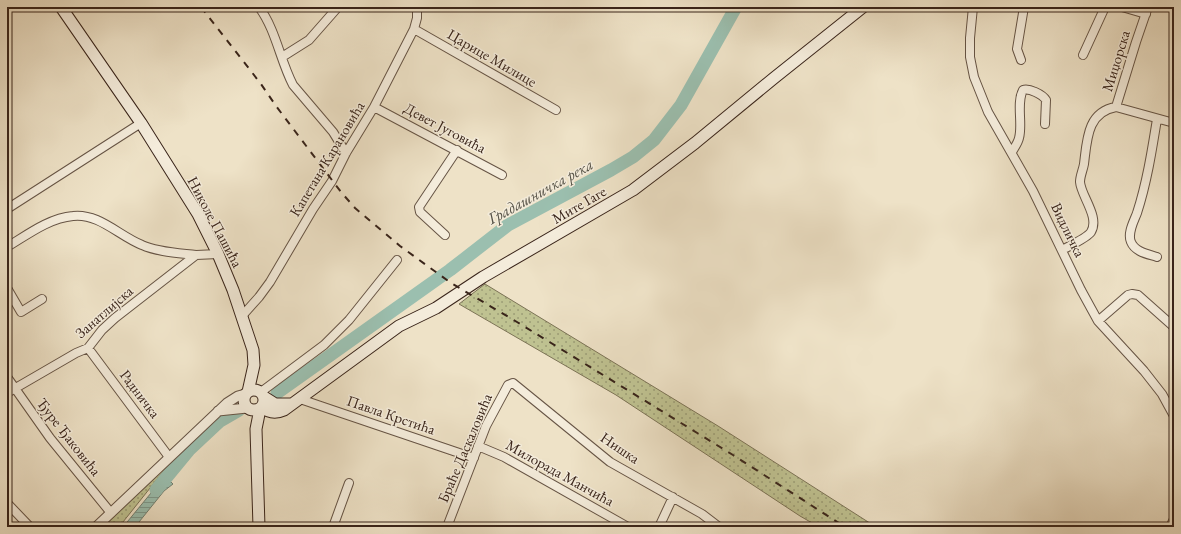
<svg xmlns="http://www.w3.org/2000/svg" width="1181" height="534" viewBox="0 0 1181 534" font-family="'EB Garamond',serif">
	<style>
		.grass { fill: url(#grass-dots); stroke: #7c7356 }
		.water { fill: url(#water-rules); stroke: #748173 }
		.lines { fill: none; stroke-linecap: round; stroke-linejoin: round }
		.river { stroke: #9bbfaf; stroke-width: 13 }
		.minor-casing { stroke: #665445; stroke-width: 10 }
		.tertiary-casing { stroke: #665445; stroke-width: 11 }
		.secondary-casing { stroke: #39241a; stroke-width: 13 }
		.minor { stroke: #f4ecdb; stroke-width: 8 }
		.tertiary { stroke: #f4ecdb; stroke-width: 9 }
		.secondary { stroke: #f4ecdb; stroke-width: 11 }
		.rail { stroke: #39241a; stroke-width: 2; stroke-dasharray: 7 7; stroke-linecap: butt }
		.labels { text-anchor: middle; stroke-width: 3; stroke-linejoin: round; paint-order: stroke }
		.street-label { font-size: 15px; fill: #39241a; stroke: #f4ecdb }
		.water-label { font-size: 16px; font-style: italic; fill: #565247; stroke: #f4ecdb }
	</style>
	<defs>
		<pattern id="grass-dots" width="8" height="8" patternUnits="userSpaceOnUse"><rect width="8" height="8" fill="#bfc291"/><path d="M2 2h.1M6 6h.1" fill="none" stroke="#9c9d76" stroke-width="1.8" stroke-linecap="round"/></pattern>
		<pattern id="water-rules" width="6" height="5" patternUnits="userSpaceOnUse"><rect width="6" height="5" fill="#9bbfaf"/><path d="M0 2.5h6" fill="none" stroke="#7f9b8e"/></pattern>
	</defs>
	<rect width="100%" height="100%" fill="#eee2c7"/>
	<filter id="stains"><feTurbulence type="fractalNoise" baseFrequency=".005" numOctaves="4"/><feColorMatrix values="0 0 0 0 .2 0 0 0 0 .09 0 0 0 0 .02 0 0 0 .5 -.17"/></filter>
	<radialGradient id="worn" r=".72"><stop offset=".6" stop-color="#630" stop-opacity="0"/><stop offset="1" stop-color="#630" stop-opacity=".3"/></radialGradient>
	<path class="grass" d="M485 284 718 426 876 527H819L800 516 616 395 459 304Z
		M178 453 119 527H98Z"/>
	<path class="water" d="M165 476 173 484 164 491 135 527H123Z"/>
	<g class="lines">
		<path class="river" d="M277 393 450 270 508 225 611 170 633 157 654 140 681 105 736 7
			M156 490 189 450 220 421 239 410"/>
		<g class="minor-casing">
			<path id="minor" d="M259 7C276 30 280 60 293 85L333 132 346 153
				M973 7 970 38V57L974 77 988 112 1033 191 1081 290 1098 321 1144 371 1162 394 1174 416
				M1122 7 1146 14
				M414 29 556 110
				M1083 55 1105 7
				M282 57 309 40 338 7
				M1021 60 1017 49 1024 7
				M374 107 502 175
				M1116 107 1174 123
				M1157 119C1152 150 1147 182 1137 213 1134 221 1127 233 1131 242 1135 252 1148 254 1157 257
				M1012 152C1014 148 1018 143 1019 138 1023 124 1016 103 1023 90 1029 88 1042 94 1046 100L1045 124
				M7 209 141 123
				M445 235 420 212 419 207 457 150
				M7 247C27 235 49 218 73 216 99 213 119 236 142 245 157 252 179 253 196 255
				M1062 250C1069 246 1087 238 1091 232 1100 217 1081 196 1080 182 1080 176 1083 170 1084 164 1087 140 1087 112 1116 107L1136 42 1148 7
				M7 288 21 312 42 299
				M242 316 259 297 270 282 313 209 332 181 346 153 374 107 414 29 417 18V7
				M1098 321 1128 295 1132 294 1138 295 1174 327
				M88 348 169 457
				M7 377 50 438 111 513
				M261 392 324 345 349 320 397 260
				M7 393 76 353 88 348 102 330 115 318 196 255 218 254
				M300 399 474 458
				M478 446 504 457 628 527
				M7 503 30 527
				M333 527 349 483
				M447 527 486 426 508 385 513 383 610 462 702 514 719 527
				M659 527 673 497
				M1170 527 1174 519"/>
		</g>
		<g class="tertiary-casing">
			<path id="tertiary" d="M218 411 247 408
				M96 527 227 403 238 396 245 394"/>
		</g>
		<g class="secondary-casing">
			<path id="secondary" d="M61 7 141 123 198 214 218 254 233 290 253 350 254 365 248 392
				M244 400a10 10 0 1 1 20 0a10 10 0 1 1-20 0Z
				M264 397 275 404H292
				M262 407C269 413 275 414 284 410L399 326 436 308 483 277 633 190 695 143 774 78 863 7
				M259 527 256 429 260 409"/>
		</g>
		<use href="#minor" class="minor"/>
		<use href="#tertiary" class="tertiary"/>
		<use href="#secondary" class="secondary"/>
		<path class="rail" d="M201 7 261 84 276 106 341 192 355 208 400 246 451 283 517 322 733 455 845 527"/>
	</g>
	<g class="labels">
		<g class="street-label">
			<text transform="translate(492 58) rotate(30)" y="5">Царице Милице</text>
			<text transform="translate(1116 61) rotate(-73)" y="5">Миџорска</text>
			<text transform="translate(445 128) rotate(28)" y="5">Девет Југовића</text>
			<text transform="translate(327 159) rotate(-59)" y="5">Капетана Карановића</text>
			<text transform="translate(579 205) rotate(-30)" y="5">Мите Гаге</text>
			<text transform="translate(215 222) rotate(62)" y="5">Николе Пашића</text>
			<text transform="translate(1068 230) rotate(64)" y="5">Видличка</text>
			<text transform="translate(104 312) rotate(-41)" y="5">Занатлијска</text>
			<text transform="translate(140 394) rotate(53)" y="5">Радничка</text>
			<text transform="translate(391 415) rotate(19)" y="5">Павла Крстића</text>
			<text transform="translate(69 437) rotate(52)" y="5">Ђуре Ђаковића</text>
			<text transform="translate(465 448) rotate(-67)" y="5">Браће Даскаловића</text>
			<text transform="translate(620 448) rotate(34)" y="5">Нишка</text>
			<text transform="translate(560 473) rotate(29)" y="5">Милорада Манчића</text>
		</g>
		<g class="water-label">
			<text transform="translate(540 191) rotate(-29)" y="6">Градашничка река</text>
		</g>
	</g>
	<rect width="1181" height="534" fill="none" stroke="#eee2c7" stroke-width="24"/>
	<rect x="8" y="8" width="1165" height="518" fill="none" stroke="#39241a" stroke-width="2"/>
	<rect x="12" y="12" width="1157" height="510" fill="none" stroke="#39241a"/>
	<rect width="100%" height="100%" filter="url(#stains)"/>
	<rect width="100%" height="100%" fill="url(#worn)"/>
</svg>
